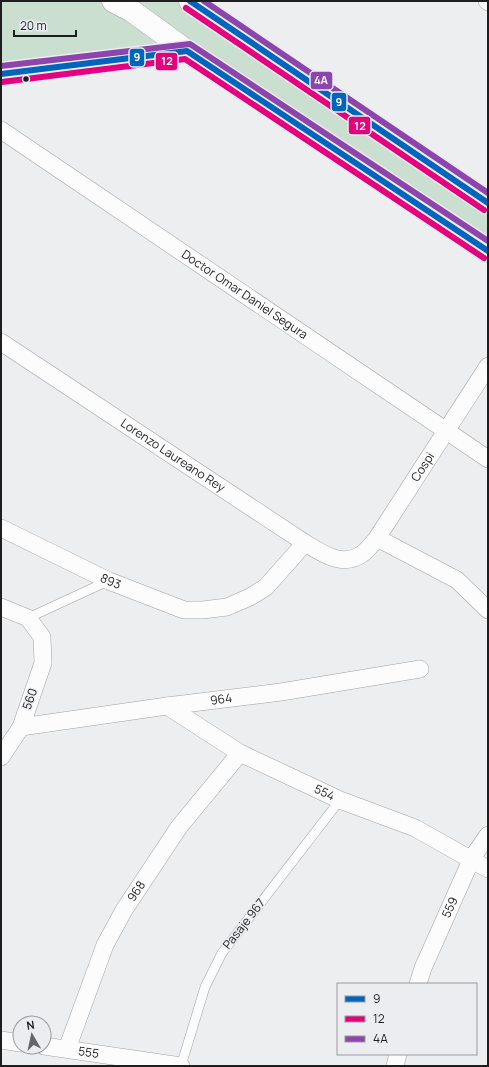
<svg xmlns="http://www.w3.org/2000/svg" width="489" height="1067" viewBox="0 0 489 1067" font-family="Manrope,sans-serif">
	<style>
		.green { fill: #cadfd0 }
		.lines { fill: none; stroke-linecap: round; stroke-linejoin: round }
		.lane-casing { stroke: #a1a2a3; stroke-width: 10 }
		.street-casing { stroke: #a1a2a3; stroke-width: 18 }
		.primary-casing { stroke: #a1a2a3; stroke-width: 23 }
		.lane { stroke: #fcfcfd; stroke-width: 9 }
		.street { stroke: #fcfcfd; stroke-width: 17 }
		.primary { stroke: #fcfcfd; stroke-width: 22 }
		.bus-1-casing { stroke: #ecedf0; stroke-width: 9 }
		.bus-2-casing { stroke: #ecedf0; stroke-width: 9 }
		.bus-3-casing { stroke: #ecedf0; stroke-width: 9 }
		.bus-1 { stroke: #0065bd; stroke-width: 6 }
		.bus-2 { stroke: #e5007d; stroke-width: 6 }
		.bus-3 { stroke: #8e44ad; stroke-width: 6 }
		.bus-dot { fill: #1e1e1f; stroke: #ecedf0; stroke-width: 1.5 }
		.labels { text-anchor: middle; stroke-width: 3; stroke-linejoin: round; paint-order: stroke }
		.street-label { font-size: 12px; fill: #1e1e1f; stroke: #ecedf0 }
		.line-badge { stroke: #ecedf0; stroke-width: 1.5 }
		.badge-label { font-size: 11px; text-anchor: middle; font-weight: bold; fill: #fff }
	</style>
	<rect width="100%" height="100%" fill="#edeeef"/>
	<path class="green" d="M1 1H190L488 203V251L187 51 1 74Z"/>
	<g class="lines">
		<g class="lane-casing">
			<path id="lane" d="M28 618 108 581
				M181 1066 205 987 222 953 340 800"/>
		</g>
		<g class="street-casing">
			<g id="street">
				<path d="M487 1 488 2"/>
				<path d="M1 74 187 51"/>
				<path id="s1" d="M1 130 488 459"/>
				<path id="s2" d="M1 342 305 543C322 553 342 568 362 554 368 550 373 543 377 538L488 366"/>
				<path id="s3" d="M1 528 109 581 184 610H203L227 607 250 597 266 587 305 543"/>
				<path d="M377 538 457 580 488 610"/>
				<path d="M1 607 28 618 42 637 43 663 21 727 1 757"/>
				<path id="s4" d="M167 706 240 753 340 800 415 828 488 869"/>
				<path id="s5" d="M21 727 167 706 281 692 420 669"/>
				<path id="s6" d="M418 984 423 968 472 858 488 835"/>
				<path d="M1 1040 20 1043"/>
				<path id="s7" d="M44 1046 181 1066"/>
				<path id="s8" d="M67 1049 105 945 124 910 179 827 240 753"/>
				<path d="M395 1066 398 1054"/>
			</g>
		</g>
		<g class="primary-casing">
			<path id="primary" d="M113 1 132 11 187 51 488 251
				M190 1 488 203"/>
		</g>
		<use href="#lane" class="lane"/>
		<use href="#street" class="street"/>
		<use href="#primary" class="primary"/>
		<g class="bus-1-casing">
			<path id="bus-1" d="M190 1 488 203
				M1 74 187 51 488 251"/>
		</g>
		<g class="bus-2-casing">
			<path id="bus-2" d="M186 8 484 210
				M2 82 185 59 484 258"/>
		</g>
		<g class="bus-3-casing">
			<path id="bus-3" d="M204 1 488 193
				M1 66 190 44 488 241"/>
		</g>
		<use href="#bus-1" class="bus-1"/>
		<use href="#bus-2" class="bus-2"/>
		<use href="#bus-3" class="bus-3"/>
	</g>
	<circle class="bus-dot" cx="26" cy="79" r="3.5"/>
	<g class="labels">
		<g class="street-label">
			<text dy="4" stroke="none"><textPath href="#s1" startOffset="294">Doctor Omar Daniel Segura</textPath></text>
			<text dy="4" stroke="none"><textPath href="#s2" startOffset="206">Lorenzo Laureano Rey</textPath></text>
			<text dy="4" stroke="none"><textPath href="#s2" startOffset="533">Cospi</textPath></text>
			<text dy="4" stroke="none"><textPath href="#s3" startOffset="122">893</textPath></text>
			<text transform="translate(30 699) rotate(-71)" y="4">560</text>
			<text dy="4" stroke="none"><textPath href="#s5" startOffset="202">964</textPath></text>
			<text dy="4" stroke="none"><textPath href="#s4" startOffset="180">554</textPath></text>
			<text dy="4" stroke="none"><textPath href="#s8" startOffset="173">968</textPath></text>
			<text dy="4" stroke="none"><textPath href="#s6" startOffset="83">559</textPath></text>
			<text transform="translate(244 924) rotate(-52)" y="4">Pasaje 967</text>
			<text dy="4" stroke="none"><textPath href="#s7" startOffset="45">555</textPath></text>
		</g>
	</g>
	<g class="line-badge">
		<rect x="129" y="48" width="16" height="19" rx="4" fill="#0065bd"/>
		<rect x="155" y="52" width="23" height="19" rx="4" fill="#e5007d"/>
		<rect x="310" y="71" width="23" height="19" rx="4" fill="#8e44ad"/>
		<rect x="331" y="92" width="16" height="20" rx="4" fill="#0065bd"/>
		<rect x="348" y="116" width="23" height="19" rx="4" fill="#e5007d"/>
	</g>
	<g class="badge-label">
		<text x="137" y="61">9</text>
		<text x="167" y="65">12</text>
		<text x="321" y="84">4A</text>
		<text x="339" y="106">9</text>
		<text x="360" y="130">12</text>
	</g>
	<rect width="489" height="1067" fill="none" stroke="#1e1e1f" stroke-width="4"/>
	<rect x="337" y="983" width="140" height="72" fill="#ecedf0" stroke="#9a9a9c"/>
	<rect x="345" y="996" width="20" height="6" fill="#0065bd" stroke="#9a9a9c"/>
	<text x="373" y="1003" font-size="12" fill="#1e1e1f">9</text>
	<rect x="345" y="1016" width="20" height="6" fill="#e5007d" stroke="#9a9a9c"/>
	<text x="373" y="1023" font-size="12" fill="#1e1e1f">12</text>
	<rect x="345" y="1036" width="20" height="6" fill="#8e44ad" stroke="#9a9a9c"/>
	<text x="373" y="1043" font-size="12" fill="#1e1e1f">4A</text>
	<g transform="translate(32 1035) rotate(351)"><circle r="19" fill="#ecedf0" stroke="#9a9a9c"/>
	<path d="M0-3L7 15L0 10L-7 15Z" fill="#666768"/>
	<text y="-6" font-size="11" font-weight="bold" text-anchor="middle" fill="#1e1e1f">N</text>
	</g>
	<path d="M14 30v6h62v-6" fill="none" stroke="#1e1e1f" stroke-width="2"/>
	<text x="20" y="30" font-size="12" fill="#1e1e1f" stroke="#ecedf0" stroke-width="3" paint-order="stroke">20 m</text>
</svg>
